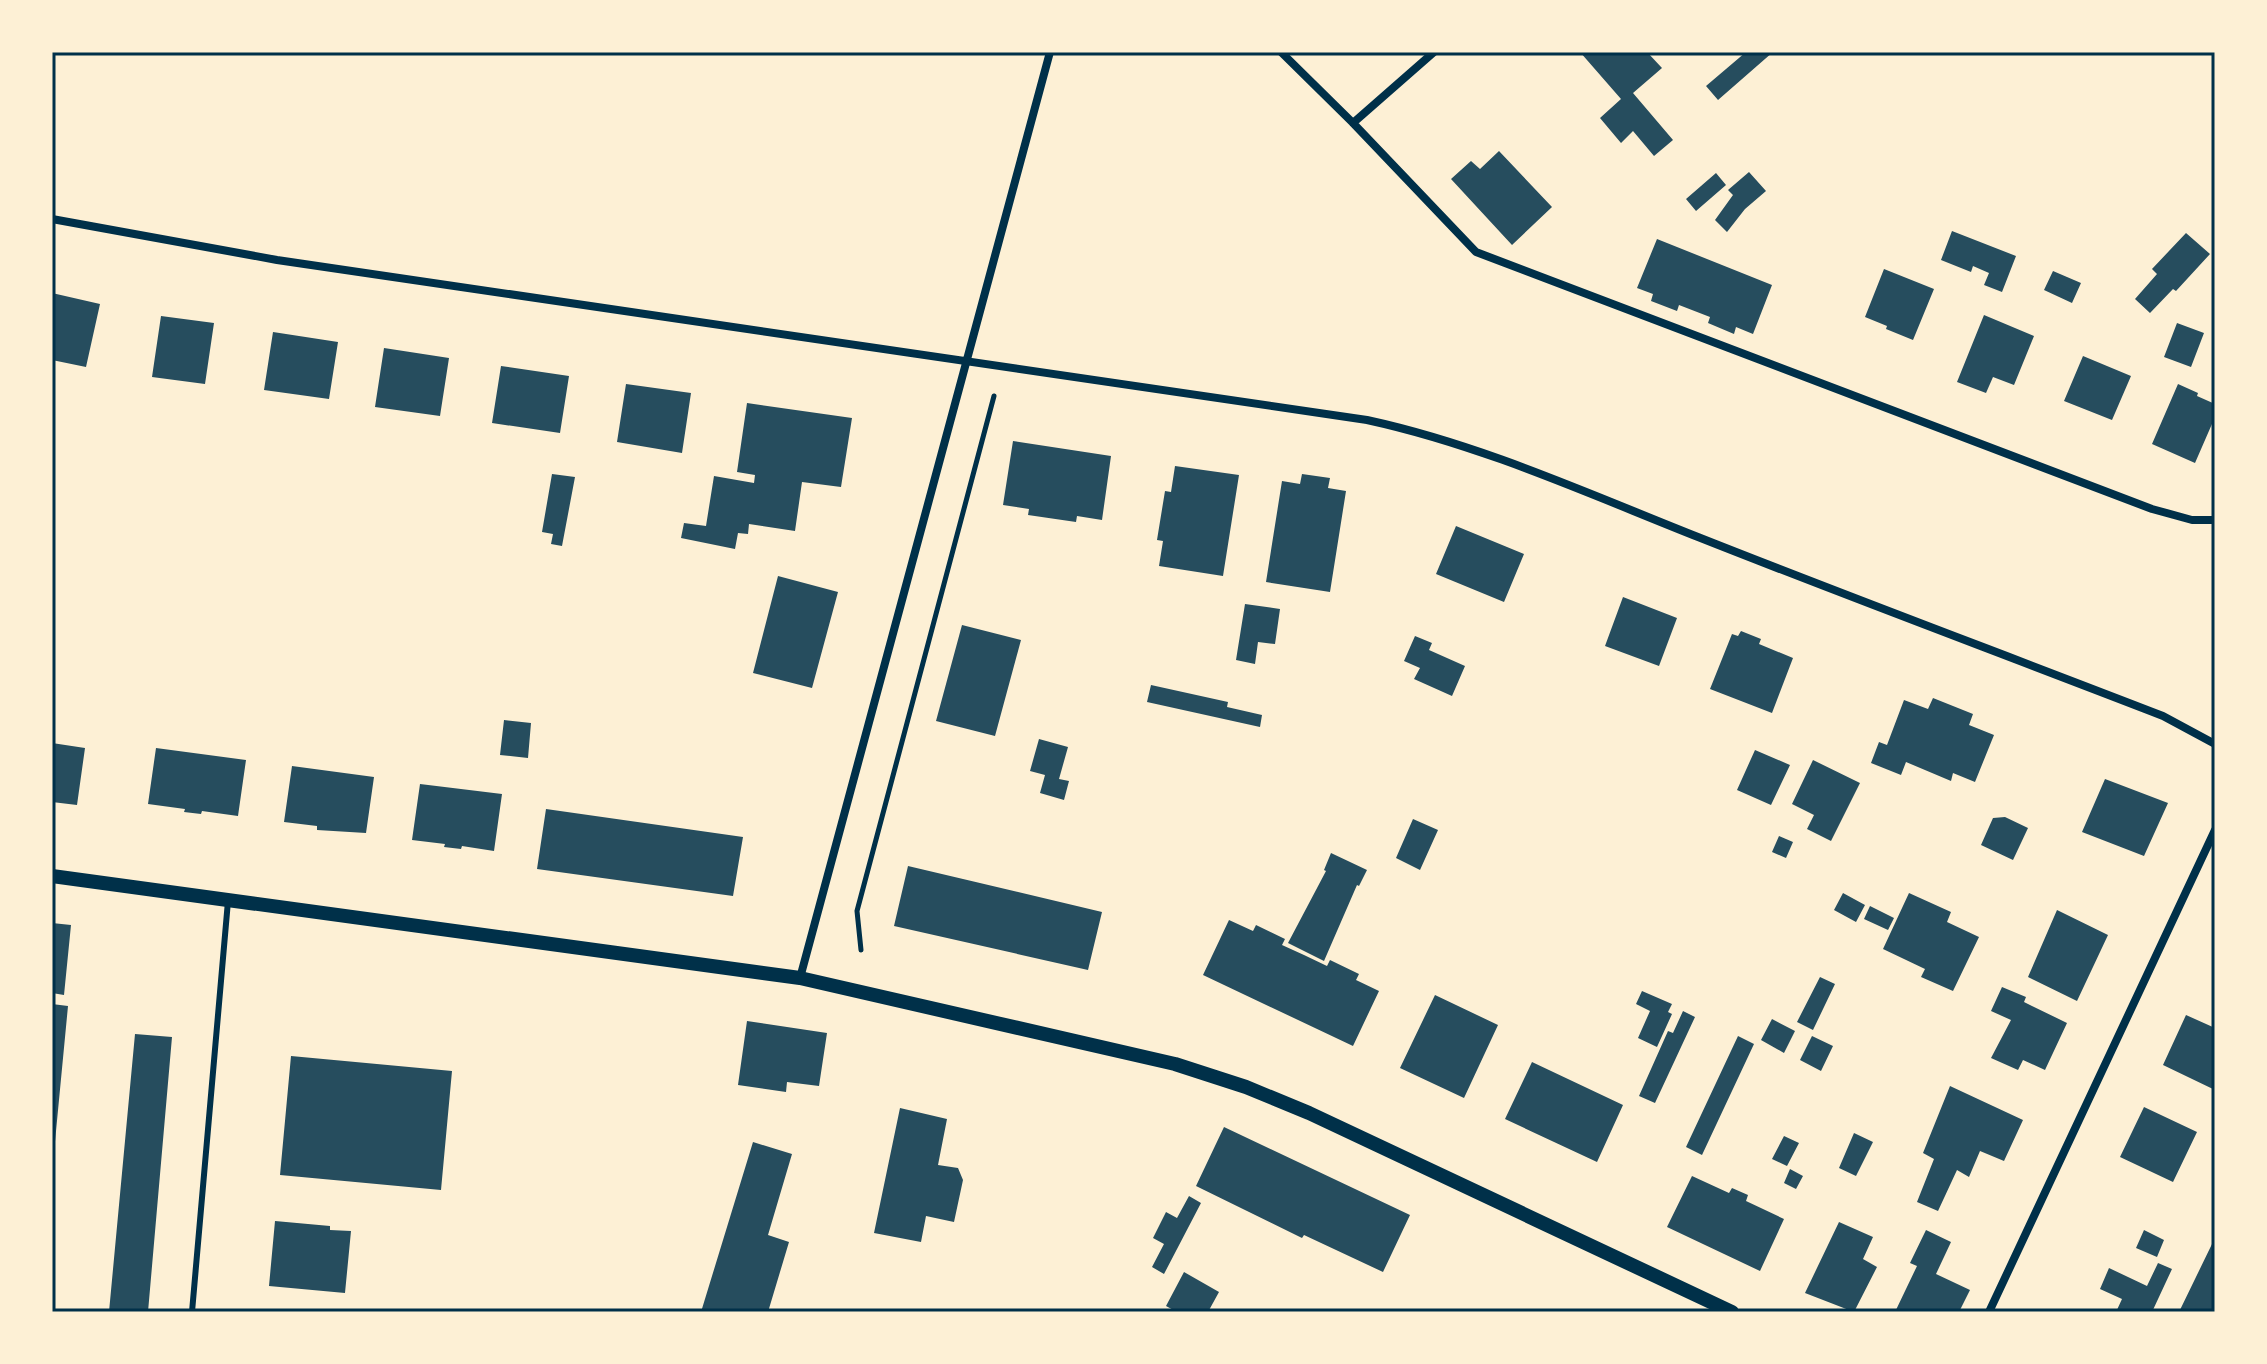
<svg xmlns="http://www.w3.org/2000/svg" width="2267" height="1364" viewBox="0 0 2267 1364" font-family="Arial,sans-serif">
	<style>
		.building { fill: #264d5e }
		.lines { fill: none; stroke-linecap: round; stroke-linejoin: round }
		.path { stroke: #003049; stroke-width: 5 }
		.service { stroke: #003049; stroke-width: 6 }
		.minor { stroke: #003049; stroke-width: 8 }
		.tertiary { stroke: #003049; stroke-width: 14 }
		.neatline { fill: none; stroke: #003049; stroke-width: 3 }
	</style>
	<rect width="100%" height="100%" fill="#fdf0d5"/>
	<path class="building" d="M1580 52H1647L1662 68 1633 93 1673 140 1654 156 1633 131 1621 143 1600 118 1621 99Z
		M1746 52H1773L1718 100 1706 86Z
		M1499 151 1552 207 1512 245 1451 179 1471 161 1480 169Z
		M1749 172 1766 191 1745 209 1727 232 1715 220 1733 195 1728 190Z
		M1716 173 1726 185 1696 211 1686 199Z
		M1952 231 2016 256 2002 292 1984 285 1989 273 1973 266 1971 272 1941 260Z
		M2186 233 2210 254 2176 291 2173 289 2150 313 2135 299 2157 274 2152 269Z
		M1657 239 1772 285 1753 334 1736 327 1734 334 1708 323 1710 317 1679 305 1677 311 1651 301 1653 294 1637 288Z
		M1884 269 1934 289 1913 340 1886 329 1887 326 1865 317Z
		M2053 271 2081 283 2072 303 2044 290Z
		M52 293 100 304 86 367 52 360Z
		M1984 315 2034 336 2014 385 1993 377 1986 393 1957 382Z
		M161 316 214 323 205 384 152 377Z
		M2177 323 2204 333 2191 367 2164 357Z
		M273 332 338 342 329 399 264 390Z
		M384 348 449 358 440 416 375 407Z
		M2083 356 2131 376 2112 420 2064 401Z
		M501 366 569 376 560 433 492 423Z
		M626 384 691 393 682 453 617 442Z
		M2178 384 2198 393 2197 396 2215 404V417L2195 463 2152 444Z
		M747 403 852 418 841 487 802 482 795 531 749 524 748 534 738 533 735 549 681 538 684 523 706 526 714 476 754 483 755 475 737 472Z
		M1013 441 1111 456 1102 520 1077 516 1076 522 1028 515 1029 509 1003 505Z
		M1175 466 1239 475 1223 576 1159 566 1163 541 1157 540 1165 491 1171 492Z
		M552 474 575 477 562 546 551 544 553 534 542 532Z
		M1302 474 1330 478 1328 488 1346 491 1330 592 1266 582 1282 481 1300 484Z
		M1456 526 1524 554 1504 602 1436 574Z
		M778 576 838 592 812 688 753 673Z
		M1623 597 1677 618 1659 666 1605 646Z
		M1245 604 1280 609 1275 644 1258 642 1255 664 1236 660Z
		M962 625 1021 640 995 736 936 721Z
		M1741 631 1761 639 1759 644 1793 658 1772 713 1710 689 1732 634 1738 636Z
		M1415 636 1432 643 1429 650 1465 666 1452 696 1414 679 1420 668 1404 661Z
		M1151 685 1228 702 1227 707 1262 715 1260 727 1147 702Z
		M1933 698 1973 714 1969 725 1994 735 1975 782 1953 773 1951 781 1906 762 1901 775 1871 763 1879 742 1887 745 1904 700 1928 709Z
		M504 720 531 723 528 758 500 755Z
		M1039 739 1068 747 1059 779 1069 781 1064 800 1040 793 1045 775 1030 771Z
		M52 743 85 748 77 805 52 802Z
		M156 748 246 760 238 816 202 811 201 814 184 812 185 809 148 804Z
		M1755 750 1790 765 1771 805 1737 790Z
		M1813 760 1860 783 1831 841 1807 829 1814 815 1792 804Z
		M292 766 374 777 366 833 317 830V826L284 822Z
		M2105 779 2168 803 2144 856 2082 832Z
		M420 784 502 794 494 851 462 846 461 849 444 847 445 844 412 840Z
		M546 809 743 837 733 896 537 869Z
		M2005 817 2028 828 2013 860 1981 845 1993 818Z
		M1413 819 1438 830 1420 870 1396 858Z
		M1779 836 1793 842 1786 858 1772 852Z
		M1331 853 1367 870 1359 886 1357 885 1324 961 1288 943 1326 871 1324 870Z
		M908 866 1102 912 1088 970 894 926Z
		M1843 893 1865 905 1856 922 1834 910Z
		M1909 893 1951 912 1947 922 1979 937 1953 991 1921 977 1925 969 1883 949Z
		M1870 906 1894 918 1888 930 1864 919Z
		M2057 910 2108 935 2077 1001 2028 977Z
		M1229 920 1253 931 1256 925 1285 939 1282 945 1304 955 1327 966 1330 960 1359 974 1356 980 1379 991 1353 1046 1203 975Z
		M52 923 71 925 64 995 52 993Z
		M1820 977 1835 984 1813 1030 1797 1022Z
		M2002 987 2026 997 2024 1002 2067 1023 2045 1070 2023 1060 2018 1070 1991 1058 2011 1020 1991 1011Z
		M1642 991 1672 1004 1668 1012 1672 1014 1657 1047 1638 1038 1650 1011 1636 1004Z
		M1435 995 1498 1025 1464 1098 1400 1068Z
		M52 1004 68 1006 54 1152 52 1151Z
		M1683 1011 1695 1017 1655 1103 1639 1096 1668 1031 1673 1033Z
		M2186 1015 2215 1028V1090L2163 1065Z
		M1772 1019 1795 1031 1784 1053 1761 1040Z
		M747 1021 827 1033 819 1086 787 1082 786 1092 738 1085Z
		M135 1034 172 1037 148 1312H109Z
		M1738 1036 1754 1044 1702 1155 1686 1147Z
		M1812 1036 1833 1046 1821 1071 1800 1060Z
		M291 1056 452 1071 441 1190 280 1175Z
		M1532 1062 1623 1105 1597 1162 1505 1119Z
		M1950 1086 2023 1120 2004 1161 1980 1151 1969 1177 1957 1170 1938 1211 1917 1202 1934 1159 1923 1153Z
		M2144 1107 2197 1132 2173 1182 2120 1157Z
		M900 1108 947 1119 938 1165 958 1168 963 1180 954 1222 926 1216 921 1242 874 1233Z
		M1224 1127 1410 1215 1383 1272 1304 1235 1302 1238 1196 1186Z
		M1854 1133 1873 1142 1856 1176 1839 1168Z
		M1784 1136 1799 1143 1787 1166 1772 1159Z
		M753 1142 792 1154 768 1235 789 1242 768 1312H701Z
		M1790 1169 1803 1176 1796 1189 1784 1183Z
		M1692 1176 1729 1193 1732 1188 1748 1195 1746 1201 1784 1219 1760 1271 1667 1227Z
		M1189 1196 1201 1203 1164 1274 1152 1267 1164 1244 1153 1238 1166 1212 1177 1218Z
		M275 1221 330 1226V1230L351 1231 345 1293 269 1286Z
		M1839 1222 1873 1237 1863 1259 1877 1267 1854 1312 1805 1293Z
		M1926 1230 1951 1242 1936 1274 1970 1290 1959 1312H1895L1917 1266 1910 1263Z
		M2144 1230 2164 1240 2157 1257 2136 1248Z
		M2212 1244 2215 1246V1312H2179Z
		M2158 1263 2172 1269 2152 1312H2116L2122 1299 2100 1289 2109 1268 2147 1286Z
		M1184 1272 1219 1292 1208 1312H1177L1166 1306Z"/>
	<g class="lines">
		<path class="path" d="M861 950 857 911 994 396"/>
		<path class="service" d="M192 1312 228 901"/>
		<path class="minor" d="M1281 52 1353 123 1476 252 2152 509 2192 520H2215
			M1353 123 1434 52
			M52 219 277 260 1367 420C1482 445 1589 494 1698 537 1852 598 2008 656 2163 716L2215 744
			M800 978 1050 52
			M1989 1312 2215 830"/>
		<path class="tertiary" d="M52 876 800 978 1175 1064 1246 1087 1309 1113 1732 1312"/>
	</g>
	<rect width="2267" height="1364" fill="none" stroke="#fdf0d5" stroke-width="108"/>
	<rect x="54" y="54" width="2159" height="1256" class="neatline"/>
</svg>
